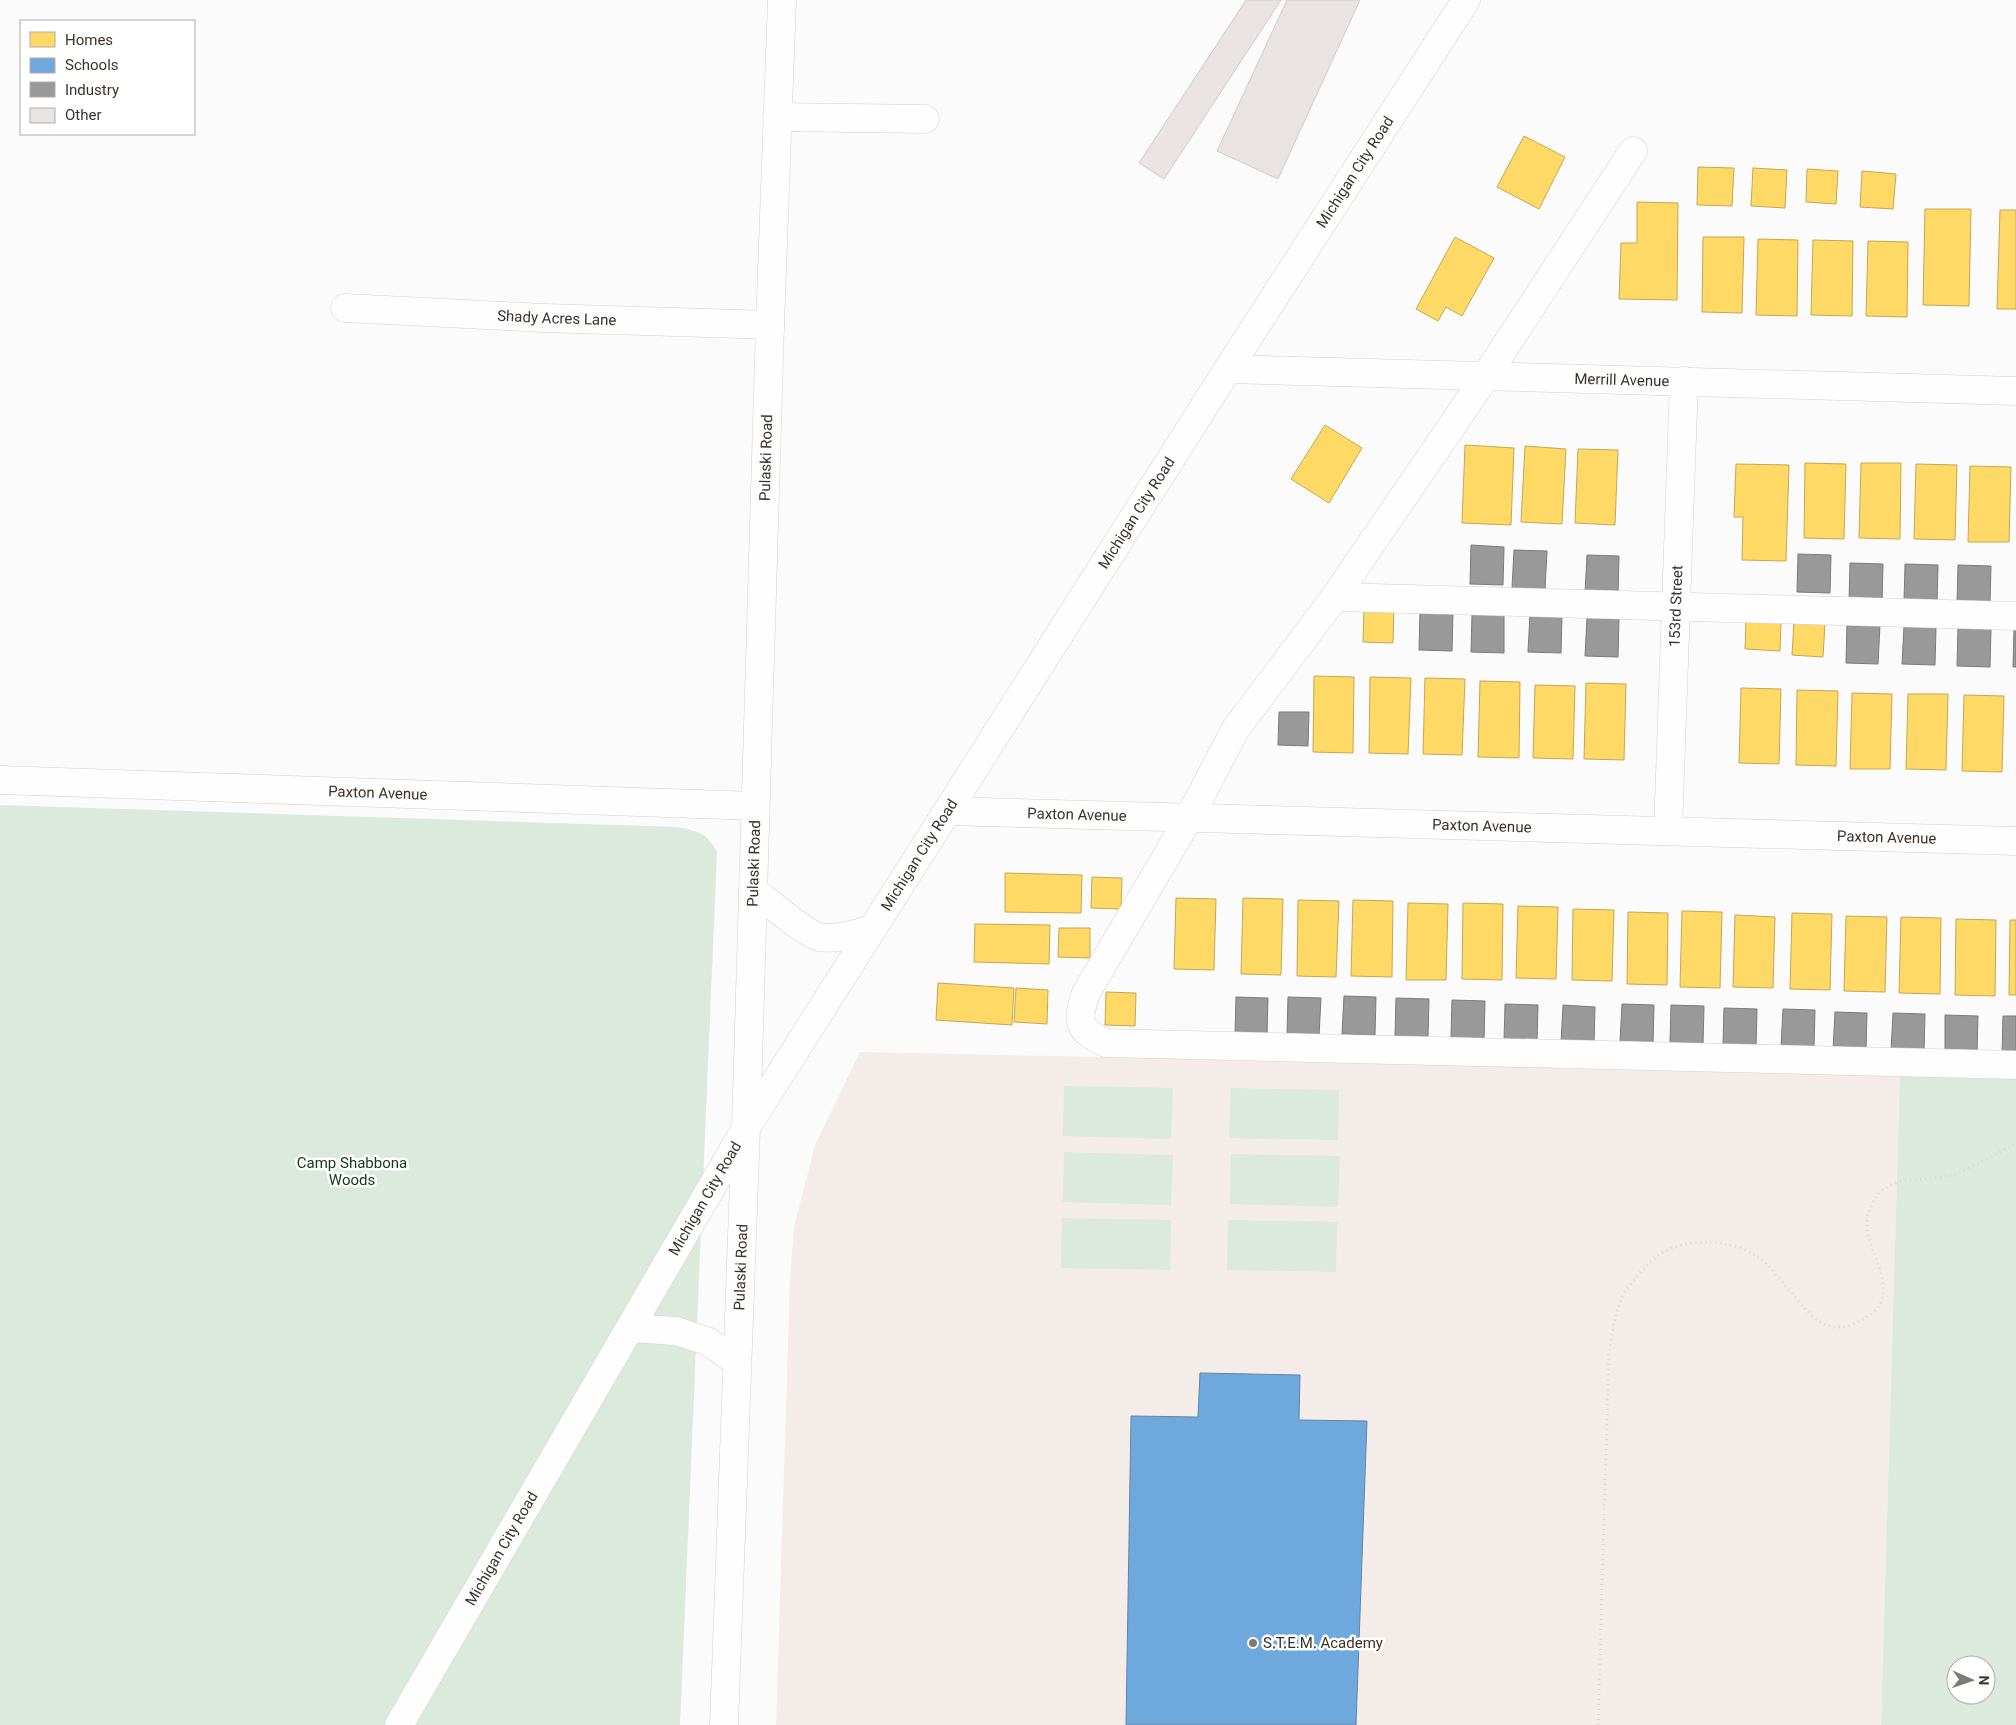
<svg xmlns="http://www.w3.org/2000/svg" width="2016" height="1725" viewBox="0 0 2016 1725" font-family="Roboto,sans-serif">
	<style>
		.education { fill: #f4ece8 }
		.green { fill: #dce9dd; fill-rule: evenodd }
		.homes { fill: #ffd966; stroke: #c5a754 }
		.schools { fill: #6fa8dc; stroke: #6085a6 }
		.industry { fill: #999; stroke: #7d7a77 }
		.building { fill: #eae3e3; stroke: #d1caca }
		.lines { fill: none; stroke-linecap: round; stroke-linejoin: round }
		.minor-casing { stroke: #d4d0cc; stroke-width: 29 }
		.path { stroke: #d8d7d7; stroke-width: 3; stroke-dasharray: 1 4; stroke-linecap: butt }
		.minor { stroke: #fefefe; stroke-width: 28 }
		.poi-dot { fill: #807872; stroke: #fff; stroke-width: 2 }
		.labels { text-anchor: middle; stroke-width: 5; stroke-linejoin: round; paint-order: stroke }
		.street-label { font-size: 15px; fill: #3d3229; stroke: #fff }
		.park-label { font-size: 15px; fill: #123819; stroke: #fff }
		.poi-label { font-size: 15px; fill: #3d3229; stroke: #fff; text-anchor: start }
	</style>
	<rect width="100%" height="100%" fill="#fbfbfb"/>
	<path class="education" d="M860 1052 1900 1073 1881 1725H776L790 1281 794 1227 815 1145Z"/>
	<path class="green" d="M0 805 678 827C698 831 707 833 717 852L680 1725H0Z
		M1900 1073 2016 1077V1725H1881ZM1956 1665H1986V1695H1956Z
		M1064 1086 1173 1088 1171 1139 1063 1136Z
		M1231 1088 1339 1090 1338 1140 1229 1138Z
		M1064 1152 1173 1155 1171 1205 1063 1202Z
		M1231 1154 1340 1156 1338 1207 1230 1204Z
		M1062 1218 1171 1220 1170 1270 1061 1268Z
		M1228 1220 1337 1222 1336 1272 1227 1270Z"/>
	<path class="homes" d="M1524 136 1565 157 1539 209 1497 187Z
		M1698 167 1734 168 1732 206 1697 205Z
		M1753 168 1787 170 1785 208 1751 206Z
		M1807 169 1838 171 1836 204 1806 202Z
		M1862 171 1896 174 1893 209 1860 207Z
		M1637 202 1678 203 1677 300 1619 299 1621 243H1637Z
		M1925 209H1971L1969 306 1923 305Z
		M2000 210H2016V309H1997Z
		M1455 237 1494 258 1462 316 1446 307 1438 321 1416 309Z
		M1703 237H1744L1742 313 1702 312Z
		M1758 239 1798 240 1797 316 1756 315Z
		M1813 240 1853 241 1852 316 1811 315Z
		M1868 241 1908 242 1907 317 1866 316Z
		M1325 425 1362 448 1329 503 1291 479Z
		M1465 445 1514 448 1511 525 1462 523Z
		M1525 446 1566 449 1562 524 1521 522Z
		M1578 449 1618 450 1615 525 1575 523Z
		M1805 463 1846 464 1844 539 1804 538Z
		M1861 463H1901L1900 539 1859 538Z
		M1736 464 1789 465 1786 561 1742 560 1743 517H1734Z
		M1916 464 1957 465 1955 540 1914 539Z
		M1970 466 2011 467 2009 542H1968Z
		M1364 607H1394L1393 643 1363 642Z
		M1746 620 1781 622 1780 651 1745 649Z
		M1794 621 1825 623 1823 657 1792 655Z
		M1314 676 1354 677 1353 753 1313 752Z
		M1370 677 1411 678 1408 754 1369 753Z
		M1425 678 1465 679 1462 755 1423 754Z
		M1480 681 1520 682 1519 758 1478 757Z
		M1586 683 1626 684 1624 760 1584 759Z
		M1535 685 1575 686 1573 759 1533 758Z
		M1741 688 1781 689 1779 764 1739 763Z
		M1797 690 1838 691 1836 766 1796 765Z
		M1852 693 1892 694 1890 769H1850Z
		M1908 694H1948L1946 770 1906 769Z
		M1964 695 2004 696 2002 772 1962 771Z
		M1005 873 1082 875 1081 913 1005 912Z
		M1092 877 1122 878 1121 909 1091 908Z
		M1176 898 1216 899 1214 970 1174 969Z
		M1243 898 1283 899 1281 975 1241 974Z
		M1298 900 1339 901 1336 977 1297 976Z
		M1353 900 1393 901 1392 977 1351 976Z
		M1408 903 1448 904 1446 980H1406Z
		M1463 903 1503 904 1502 980 1462 979Z
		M1518 906 1558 907 1556 979 1516 978Z
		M1573 909 1614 910 1612 981 1572 980Z
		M1682 911 1722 912 1720 988 1680 987Z
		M1628 912 1668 913 1667 985 1627 984Z
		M1792 913 1832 914 1830 990 1790 989Z
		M1735 915 1775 917 1773 988 1733 987Z
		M1846 916 1887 917 1885 992 1844 991Z
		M1901 917 1941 918 1940 994 1899 993Z
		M1956 919 1996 920 1995 996 1955 995Z
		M2010 920H2016V995H2009Z
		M975 924 1050 925 1049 964 974 962Z
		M1059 928H1090V958L1058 957Z
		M938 983 1014 988 1012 1025 936 1020Z
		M1016 988 1048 990 1047 1024 1014 1022Z
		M1106 992 1136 993 1135 1026 1105 1025Z"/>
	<path class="schools" d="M1200 1373 1300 1375 1299 1420 1367 1421 1356 1725H1126L1131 1416 1198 1417Z"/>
	<path class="industry" d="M1471 545 1504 547 1503 585 1470 584Z
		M1514 550 1547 551 1545 589 1512 588Z
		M1798 554 1831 555 1830 593 1797 592Z
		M1587 555 1619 556 1618 594 1585 593Z
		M1850 563 1883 564 1882 603 1849 601Z
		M1905 564 1938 565 1937 604 1904 603Z
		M1958 565 1991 566 1990 604 1957 603Z
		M1420 611 1453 612 1452 651 1419 650Z
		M1472 614 1504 615V653L1471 652Z
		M1530 614 1562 615 1561 653 1528 652Z
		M1587 618 1619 619 1618 657 1585 656Z
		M1847 624 1880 625 1878 664 1846 663Z
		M1904 626 1936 627 1935 665 1902 664Z
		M1958 627 1991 629 1990 667 1957 666Z
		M2014 628H2016V667H2013Z
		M1279 712H1309L1308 746 1278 745Z
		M1344 996 1376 997 1375 1035 1342 1034Z
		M1236 997 1268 998 1267 1036 1235 1035Z
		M1288 997 1321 998 1319 1036 1287 1035Z
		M1396 998 1429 999 1428 1037 1395 1036Z
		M1452 1000 1485 1001 1484 1040 1451 1038Z
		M1505 1004 1538 1005 1537 1043 1504 1042Z
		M1622 1004 1654 1005 1653 1044 1620 1042Z
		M1563 1005 1595 1007 1594 1045 1561 1043Z
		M1671 1005 1704 1006 1703 1045 1670 1043Z
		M1724 1008 1757 1009 1756 1047 1723 1046Z
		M1783 1009 1815 1010 1814 1048 1781 1047Z
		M1835 1012 1867 1013 1866 1051 1833 1050Z
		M1893 1013 1925 1014 1924 1052 1891 1051Z
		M1945 1015 1978 1016 1977 1054 1945 1053Z
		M2003 1016H2016V1054H2002Z"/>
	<path class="building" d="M1246 0H1281L1164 179 1139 163Z
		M1287 0H1360L1278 179 1217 151Z"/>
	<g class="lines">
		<g class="minor-casing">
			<g id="minor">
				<path d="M777 117 925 119"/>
				<path d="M1633 151 1486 376 1335 597 1235 730 1189 818 1086 993C1076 1022 1078 1030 1106 1043L2016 1065"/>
				<path id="s1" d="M345 308 544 318 770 325"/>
				<path id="s2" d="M1228 369 2016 391"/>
				<path d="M1335 597 2016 616"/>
				<path id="s3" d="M0 780 755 806"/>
				<path id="s4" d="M948 811 2016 841"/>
				<path id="s5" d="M1668 831 1684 381"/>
				<path d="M753 890C766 900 806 934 819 937 837 940 855 934 872 929"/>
				<path d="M631 1328 676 1331 707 1341 737 1362"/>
				<path id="s6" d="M399 1725 746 1128 1228 369 1466 0"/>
				<path id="s7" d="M724 1725 746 1128 770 325 782 0"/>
			</g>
		</g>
		<path class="path" d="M1598 1725 1609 1353C1612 1333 1615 1313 1623 1295 1626 1289 1631 1284 1634 1280 1643 1269 1652 1258 1664 1252 1691 1237 1730 1240 1755 1255 1784 1272 1807 1332 1843 1327 1851 1326 1860 1321 1867 1317 1900 1297 1874 1261 1868 1235 1865 1224 1868 1212 1873 1202 1888 1172 1929 1183 1955 1174 1976 1166 1996 1153 2016 1144"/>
		<use href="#minor" class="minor"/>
	</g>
	<circle class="poi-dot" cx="1253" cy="1643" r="5"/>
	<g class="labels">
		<g class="street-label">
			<text dy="5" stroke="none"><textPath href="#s6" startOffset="1824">Michigan City Road</textPath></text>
			<text dy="5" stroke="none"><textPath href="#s1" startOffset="212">Shady Acres Lane</textPath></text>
			<text dy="5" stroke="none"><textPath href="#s2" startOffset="394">Merrill Avenue</textPath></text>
			<text dy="5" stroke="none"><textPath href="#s7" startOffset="1268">Pulaski Road</textPath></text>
			<text dy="5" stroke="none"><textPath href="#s6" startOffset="1419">Michigan City Road</textPath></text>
			<text dy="5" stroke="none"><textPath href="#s5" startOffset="225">153rd Street</textPath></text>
			<text dy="5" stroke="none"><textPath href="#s3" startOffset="378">Paxton Avenue</textPath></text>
			<text dy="5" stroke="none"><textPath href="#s4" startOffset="129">Paxton Avenue</textPath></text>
			<text dy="5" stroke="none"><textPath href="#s4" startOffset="534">Paxton Avenue</textPath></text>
			<text dy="5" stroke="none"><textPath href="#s4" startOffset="939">Paxton Avenue</textPath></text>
			<text dy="5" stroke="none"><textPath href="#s6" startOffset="1014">Michigan City Road</textPath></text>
			<text dy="5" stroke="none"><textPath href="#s7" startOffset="862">Pulaski Road</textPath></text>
			<text dy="5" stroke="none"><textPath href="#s6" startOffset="609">Michigan City Road</textPath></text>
			<text dy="5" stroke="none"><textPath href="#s7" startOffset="458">Pulaski Road</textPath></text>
			<text dy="5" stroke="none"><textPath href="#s6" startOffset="204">Michigan City Road</textPath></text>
		</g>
		<g class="park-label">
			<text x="352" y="1168">Camp Shabbona<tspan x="352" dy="17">Woods</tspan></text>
		</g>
		<g class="poi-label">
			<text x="1263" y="1648">S.T.E.M. Academy</text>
		</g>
	</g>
	<rect x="20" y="20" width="175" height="115" fill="#ffffff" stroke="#b1ada9"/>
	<rect x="30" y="32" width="25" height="15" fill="#ffd966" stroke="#b1ada9"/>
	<text x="65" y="45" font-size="15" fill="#3d3229">Homes</text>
	<rect x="30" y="58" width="25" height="15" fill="#6fa8dc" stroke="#b1ada9"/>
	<text x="65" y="70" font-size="15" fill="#3d3229">Schools</text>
	<rect x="30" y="82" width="25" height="15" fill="#999999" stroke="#b1ada9"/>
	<text x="65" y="95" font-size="15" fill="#3d3229">Industry</text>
	<rect x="30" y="108" width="25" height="15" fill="#eae3e3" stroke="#b1ada9"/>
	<text x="65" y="120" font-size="15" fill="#3d3229">Other</text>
	<g transform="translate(1971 1680) rotate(92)"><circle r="24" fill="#ffffff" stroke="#b1ada9"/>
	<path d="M0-4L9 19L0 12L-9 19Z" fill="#807872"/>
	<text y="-8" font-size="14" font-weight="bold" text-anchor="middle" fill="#3d3229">N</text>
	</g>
</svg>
